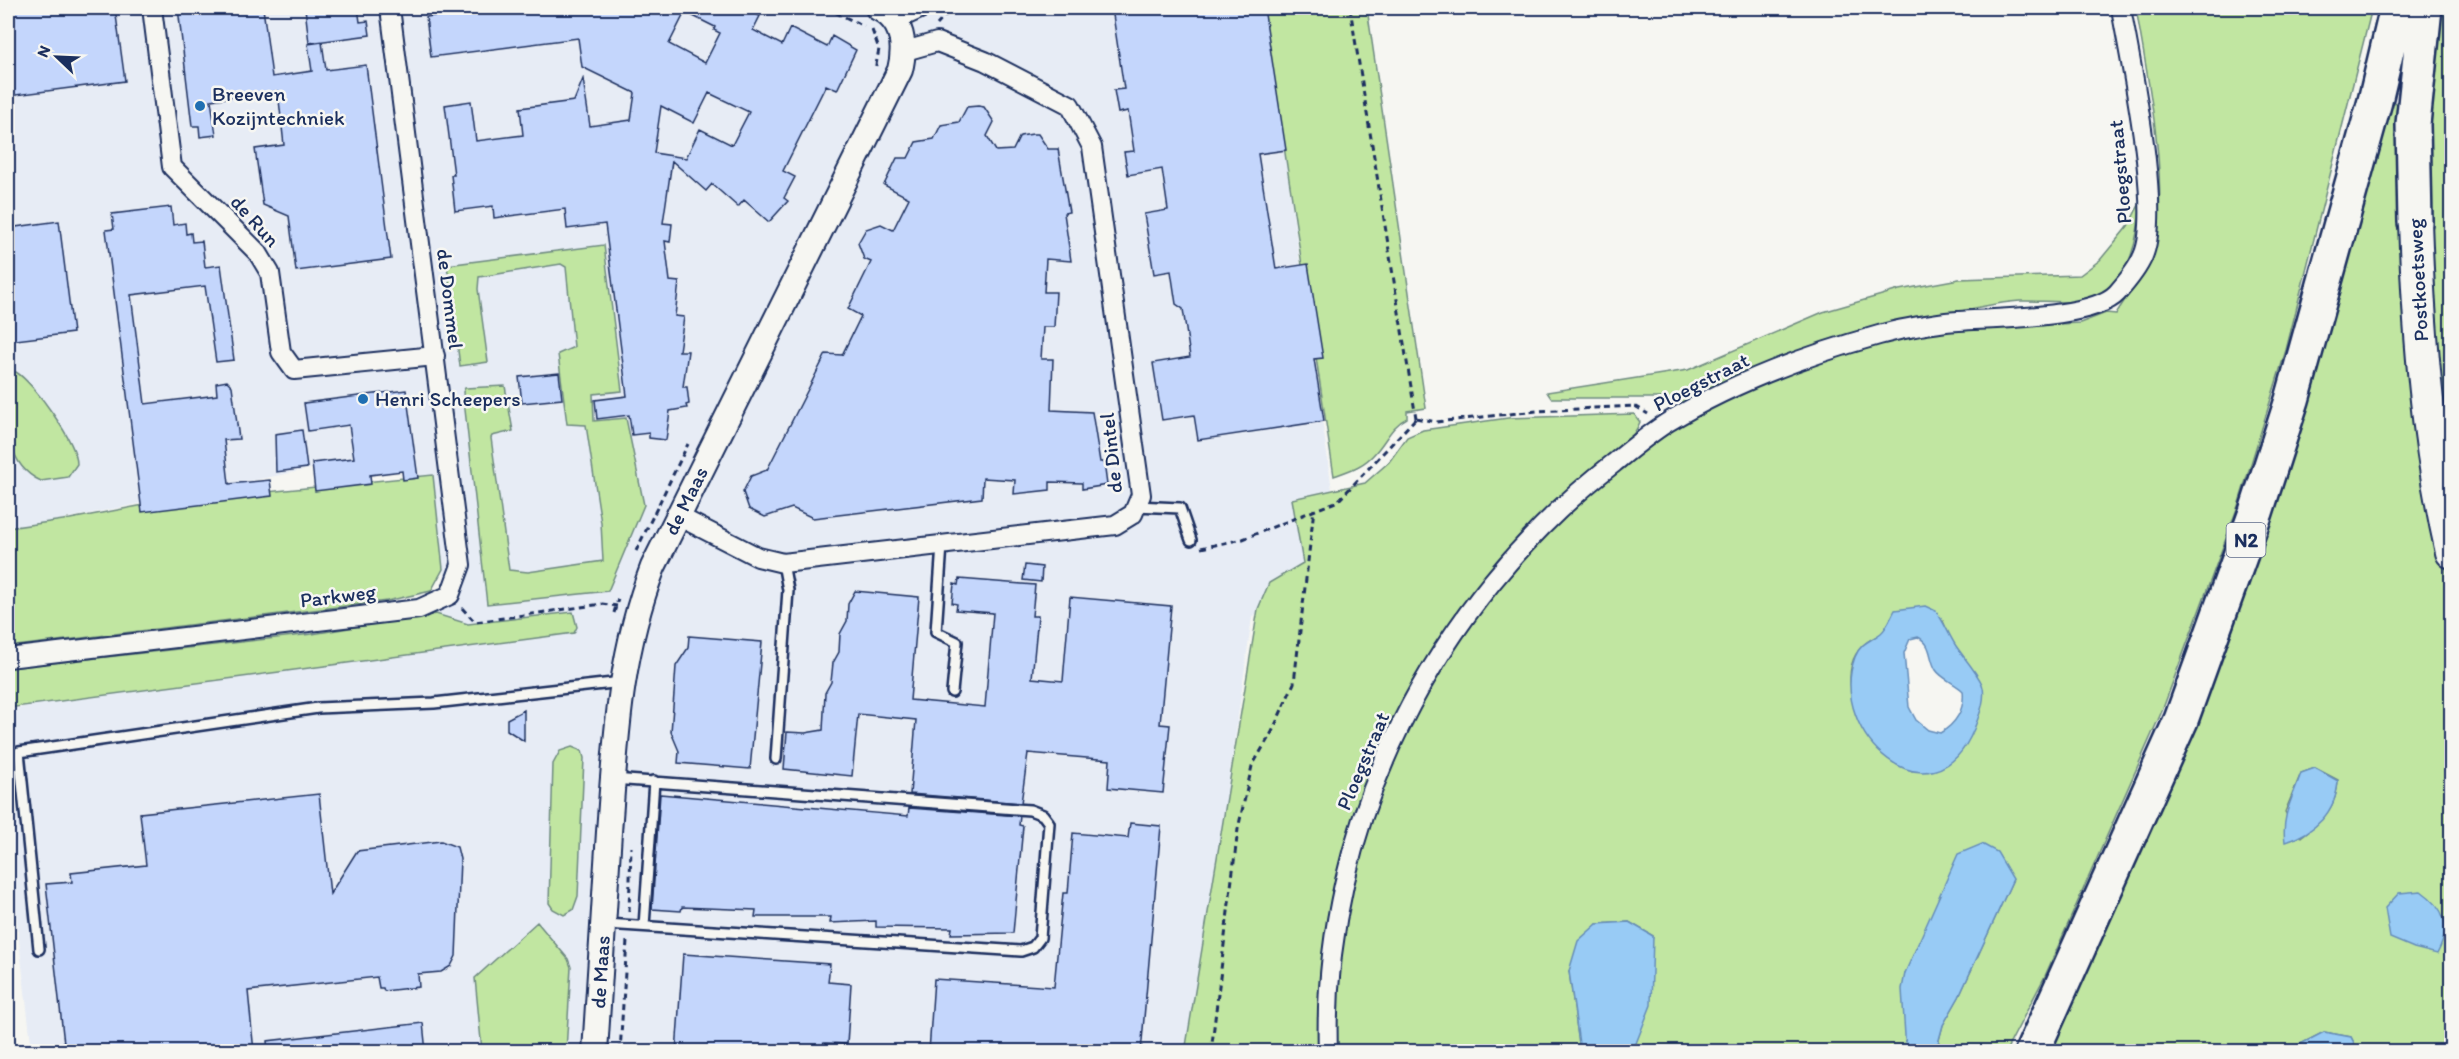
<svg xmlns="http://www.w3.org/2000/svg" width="2459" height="1059" viewBox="0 0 2459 1059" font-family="Itim,sans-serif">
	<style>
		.built { fill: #e7ecf5 }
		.green { fill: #c1e6a1; stroke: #6e8a80; stroke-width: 1.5; fill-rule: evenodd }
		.water { fill: #98cbf5; stroke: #668db9; stroke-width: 1.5; fill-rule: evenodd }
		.building { fill: #c4d6fc; stroke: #1b2f5e; stroke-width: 1.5; fill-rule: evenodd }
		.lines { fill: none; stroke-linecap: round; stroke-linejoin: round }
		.service-casing { stroke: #1b2f5e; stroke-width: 14 }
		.minor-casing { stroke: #1b2f5e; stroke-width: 22 }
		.tertiary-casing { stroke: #1b2f5e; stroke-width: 28 }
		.trunk-casing { stroke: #1b2f5e; stroke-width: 36 }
		.motorway-casing { stroke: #1b2f5e; stroke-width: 38 }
		.path { stroke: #1b2f5e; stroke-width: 3; stroke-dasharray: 6 4.5; stroke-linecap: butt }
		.service { stroke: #f6f6f2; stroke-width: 9 }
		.minor { stroke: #f6f6f2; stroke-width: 18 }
		.tertiary { stroke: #f6f6f2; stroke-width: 24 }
		.trunk { stroke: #f6f6f2; stroke-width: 32 }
		.motorway { stroke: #f6f6f2; stroke-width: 33 }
		.poi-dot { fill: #1f6fb2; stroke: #f6f6f2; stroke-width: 2 }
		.labels { text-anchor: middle; stroke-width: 5; stroke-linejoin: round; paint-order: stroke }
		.shield { fill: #f6f6f2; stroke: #5d6b8a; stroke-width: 1.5 }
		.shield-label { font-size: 20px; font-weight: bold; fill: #1b2f5e }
		.poi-label { font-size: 21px; fill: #1b2f5e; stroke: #f6f6f2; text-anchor: start }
		.street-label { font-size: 21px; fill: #1b2f5e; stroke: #f6f6f2 }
	</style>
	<rect width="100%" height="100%" fill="#f6f6f2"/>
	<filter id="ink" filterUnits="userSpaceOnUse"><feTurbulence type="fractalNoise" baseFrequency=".0167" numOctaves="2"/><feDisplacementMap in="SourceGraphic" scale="12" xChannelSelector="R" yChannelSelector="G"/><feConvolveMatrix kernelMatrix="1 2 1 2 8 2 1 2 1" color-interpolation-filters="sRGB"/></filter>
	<g filter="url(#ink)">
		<path class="built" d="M8 8H1264L1334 504 1304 575 1252 617 1191 1051H32L8 847V711L450 593 409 449 39 524 8 528Z"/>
		<path class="green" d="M1263 8H1367L1426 408 1407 411V418C1391 426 1387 440 1375 453 1364 466 1351 470 1334 476Z
			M2136 8H2372L2286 350 2238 506 2162 711 2045 976 2006 1051H1936L1943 1025 1959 997 2013 879 1906 1034V1051H1633L1653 936 1629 922 1597 924 1569 971 1580 1051 1334 1052 1339 955 1352 881 1386 773 1417 710 1461 634 1552 526 1639 451 1693 417 1799 367 1883 342 1945 329 2080 323 2106 313 2116 314C2126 297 2139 281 2148 263 2176 206 2146 71 2136 8ZM1943 621 1981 711 1912 771C1896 756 1874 741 1860 723 1854 715 1852 698 1851 688 1842 630 1903 628 1943 621Z
			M2441 8H2451V486L2430 339 2427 120Z
			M2398 102 2401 221 2441 552 2452 595 2451 1051H2358L2351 1037 2324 1032 2287 1051 2048 1052 2079 989 2194 728 2389 104ZM2315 768 2338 780C2336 810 2323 819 2301 837L2285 812 2301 773Z
			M2140 203C2139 234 2131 281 2098 296 2075 306 2044 300 2020 301 1993 303 1968 309 1942 316L1678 404 1661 398H1551L1547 392 1688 370 1823 312 1899 290 1959 279 2080 275 2100 260 2128 226Z
			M604 245 622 391 593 394 594 421 626 418 644 505 608 591 487 604 463 392 465 388 505 386 513 431 492 436 491 438 509 570 528 572 603 561 601 523 586 425 567 424 558 354 574 347 566 267 561 264 479 277 478 289 488 362 460 366 447 265Z
			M16 372C34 383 77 443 77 464L68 477 41 481C0 463 8 410 8 374Z
			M1634 414 1640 422C1631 445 1607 458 1589 473 1568 491 1547 508 1529 529 1501 560 1471 592 1448 627 1364 753 1317 900 1320 1051L1185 1052 1258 609 1269 583 1303 563 1292 499 1365 483 1389 462 1407 437 1423 430 1508 418Z
			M433 475 443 569 431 591 387 601 8 647V528L70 519 149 504Z
			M573 612 577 627 574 633 8 708V668L312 634 436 614 468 624Z
			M572 747 582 751 584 758 578 896 573 910 564 915 553 909 549 903 553 764 560 751Z
			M537 922 568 959 571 967 566 1051H482L475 978Z"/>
		<path class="water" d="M1925 606 1936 611C1944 622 1949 635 1956 646 1964 658 1976 671 1982 684 1987 698 1979 716 1974 729 1933 828 1826 735 1855 657 1860 643 1871 641 1881 633 1887 628 1891 617 1895 610ZM1918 637C1933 645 1928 657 1936 670 1941 678 1956 684 1963 691 1965 709 1956 724 1940 733L1928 730 1916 720 1909 707 1904 653 1910 639Z
			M2315 768 2338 781C2336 812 2315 833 2285 842 2281 816 2293 797 2301 773Z
			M1982 844 1997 852 2013 879 1959 997 1943 1025 1936 1051H1906L1902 989 1905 973 1958 854Z
			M2421 891C2445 908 2452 926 2437 954L2414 948 2390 938 2385 908 2399 893Z
			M1629 922 1653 936 1651 1005 1633 1051H1580L1569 971 1578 941 1597 924Z
			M2324 1032 2351 1037 2358 1051H2287Z"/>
		<path class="building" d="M8 8H115L125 81 8 96Z
			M178 8H263L272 77 312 71 308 44 322 42 326 70 366 65 391 259 296 271 289 216 263 205 255 149 284 145 278 91 211 100 216 135 200 137 199 126H192Z
			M305 8H358L360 22 368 21 370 35 309 43Z
			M439 8H742L760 16 753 30 782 45 790 28 827 47 832 36 856 50 837 90 826 85 783 171 795 177 784 198 788 201 769 222 744 200 738 207 712 184 706 191 672 161 663 223 672 224 670 242 665 241 670 281 679 282 675 316 684 317 679 351H688L683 387H687L689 404 686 405 687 408 670 411 666 440 649 438V433L632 435 629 415 597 419 595 400 627 396 605 224 567 229 565 209 494 218 493 206 455 211 451 175H454L445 105 471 101 476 141 523 135 520 108 574 101 583 79 590 126 631 120 635 93 582 67 578 38 431 57 426 17 440 15ZM685 12 715 27 714 30 720 33 705 63 669 44ZM709 93 749 112 732 145 700 129 686 158 654 153 661 106 694 123Z
			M1112 8H1264L1286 150 1258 154 1276 269 1308 264 1323 358 1314 359 1324 421 1198 440 1194 415 1162 420 1153 363 1190 357 1183 309 1176 304 1171 271 1154 274 1144 214 1168 210 1162 169 1128 175 1124 152 1134 151 1128 111 1118 113 1114 90 1124 89Z
			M978 106 984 107 994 122 987 136 996 151 1013 150 1020 136 1033 134H1038L1048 149H1058L1069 212 1064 213 1071 261 1046 259 1044 292H1056L1055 310 1054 327H1043L1041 359H1053L1051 410 1092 412 1100 462H1104L1107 485 1082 489V483L1050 482V490L1014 494 1015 480 983 478 982 498 813 518 792 508 765 517 749 509 743 492 751 476 767 470 826 354 842 355 861 316 848 309 871 262 864 259 858 243 866 229 881 224 893 230 909 198 884 185 897 158H908L916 142 934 139 941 125 959 122 967 107Z
			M171 207 173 225 185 223 186 234 191 233 192 242 202 241 205 267 221 265 234 360 216 362 205 286 131 295 145 404 217 395 216 383 227 381 232 386 239 439 224 440 229 484 270 480 272 496 142 512 106 230 114 229 112 214Z
			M59 221 73 333 8 341V228Z
			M559 373 562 399 522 403 519 377Z
			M406 390 418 478 403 480 402 471 370 475 371 484 315 491 312 463 354 458 349 425 308 431 304 403Z
			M302 430 307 468 276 472 275 434Z
			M1025 565 1042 567 1041 582 1023 580Z
			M959 579 1035 585 1032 616H1038L1032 678 1063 681 1070 597 1171 606 1160 724 1170 725 1163 793 1108 788 1110 760 1028 753 1021 803 910 794 916 720 858 714 852 776 784 769 787 732 805 733 823 730 825 693 831 682 833 663 839 652 840 634 847 621 848 604 855 591 919 597 910 700 985 707 993 613 956 610 957 604 952 603 954 584 958 585Z
			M689 636 762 642 750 769 678 763 679 751 671 732 674 694 676 666 688 648Z
			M524 710V741L507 730V719Z
			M319 794 330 894 357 851 441 841 457 847 460 859 456 956 451 966 441 972 418 974 419 987 384 991 383 988H379L377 977 248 991 254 1052H65L46 884 72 882 71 873 146 865 140 813Z
			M660 794 908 816 909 808 1020 816 1019 825 1023 826 1013 933 951 934 952 928 876 927V921L830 923 831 917H755L756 910 682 907 681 911 652 909Z
			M1130 823 1161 826 1141 1052H929L934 979 1054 987 1063 893H1068L1073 833 1128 838Z
			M683 954 830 964 828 982 851 984 847 1044 824 1043V1052H676Z
			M423 1023 426 1052H268L267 1041Z"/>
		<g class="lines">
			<g class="service-casing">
				<path id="service" d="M1136 506 1180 508 1191 540
					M942 545 936 632 957 642 952 692
					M776 759 788 590 783 563
					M606 924 1021 951 1033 947 1040 938 1049 823 1043 815 1030 810 613 779
					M644 926 654 781
					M39 949 19 752 318 708 434 703 622 682"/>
			</g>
			<g class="minor-casing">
				<path id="minor" d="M152 8 172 167 258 253 270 273 281 352 294 370 435 356
					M894 21 922 8
					M678 516 758 557 783 563 1115 525 1133 514 1141 495 1092 147 1070 105 985 61 937 42 905 51
					M8 658 419 609 450 595 461 565 390 8
					M1328 1052C1320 825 1436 600 1614 463 1631 449 1649 434 1668 422 1732 383 1807 355 1879 335 1900 329 1924 325 1946 322 1985 318 2092 320 2117 293 2125 284 2138 268 2143 256 2163 211 2130 61 2121 8"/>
			</g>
			<g class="tertiary-casing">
				<g id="tertiary">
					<path id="s1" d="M595 1052C600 978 605 905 609 832 616 738 619 656 653 567L900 70C906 45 903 20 878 8"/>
				</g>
			</g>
			<g class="trunk-casing">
				<path id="trunk" d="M2415 222C2419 333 2427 443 2452 552"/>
			</g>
			<g class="motorway-casing">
				<path id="motorway" d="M2415 222 2413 124 2425 8
					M2032 1052 2181 720 2256 512 2292 400 2375 101 2397 8"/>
			</g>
			<path class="path" d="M826 8 864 26
				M1350 8 1416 418
				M937 25 952 8
				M872 30 879 49 875 70
				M1416 418 1436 422 1537 411 1635 406 1648 414
				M1201 548 1243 539 1338 501 1416 418
				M636 551 688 444
				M462 608 475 622 602 604 617 606
				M614 613 618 599
				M629 912 631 847
				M620 1052 627 940
				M1211 1052 1238 829 1252 766 1272 732 1294 683 1314 509"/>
			<use href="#service" class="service"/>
			<use href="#minor" class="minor"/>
			<use href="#tertiary" class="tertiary"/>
			<use href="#trunk" class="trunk"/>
			<use href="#motorway" class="motorway"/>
		</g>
	</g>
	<g class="poi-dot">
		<circle cx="200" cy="106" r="6"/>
		<circle cx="363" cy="399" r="6"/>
	</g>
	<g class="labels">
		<rect class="shield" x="2226.5" y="523" width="39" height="34" rx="4.5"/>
		<g class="shield-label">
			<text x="2246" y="547">N2</text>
		</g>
		<g class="poi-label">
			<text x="212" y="101">Breeven<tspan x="212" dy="24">Kozijntechniek</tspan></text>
			<text x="375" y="406">Henri Scheepers</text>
		</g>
		<g class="street-label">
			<text transform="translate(2120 172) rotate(-95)" y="7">Ploegstraat</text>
			<text transform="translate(255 221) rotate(48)" y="7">de Run</text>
			<text transform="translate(2418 280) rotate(-93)" y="7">Postkoetsweg</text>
			<text transform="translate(450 299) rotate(83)" y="7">de Dommel</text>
			<text transform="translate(1701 382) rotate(-27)" y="7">Ploegstraat</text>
			<text transform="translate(1111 453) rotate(-96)" y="7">de Dintel</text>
			<text dy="7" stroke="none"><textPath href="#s1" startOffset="564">de Maas</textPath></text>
			<text transform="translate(338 596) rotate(-7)" y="7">Parkweg</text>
			<text transform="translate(1363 761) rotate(-67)" y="7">Ploegstraat</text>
			<text dy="7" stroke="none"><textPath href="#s1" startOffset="80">de Maas</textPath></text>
		</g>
	</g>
	<rect width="2459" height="1059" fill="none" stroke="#f6f6f2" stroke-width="30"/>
	<rect x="15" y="15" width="2429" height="1029" fill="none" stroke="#1b2f5e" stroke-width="2" filter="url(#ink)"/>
	<g transform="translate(57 57) rotate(293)" stroke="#f6f6f2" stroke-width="4.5" paint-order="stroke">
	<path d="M0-4.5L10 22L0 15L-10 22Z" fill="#1b2f5e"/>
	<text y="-9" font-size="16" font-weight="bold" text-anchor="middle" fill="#1b2f5e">N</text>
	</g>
</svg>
